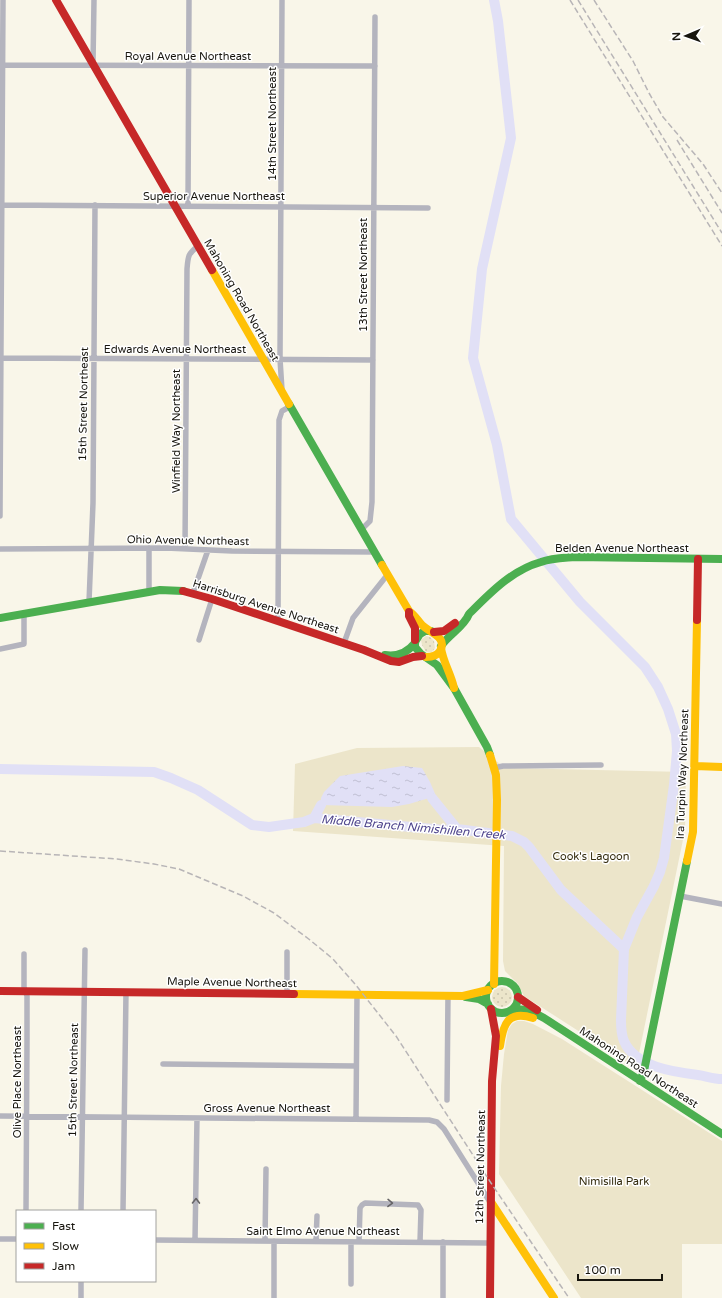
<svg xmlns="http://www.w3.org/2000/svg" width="722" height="1298" viewBox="0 0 722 1298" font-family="'Varela Round',sans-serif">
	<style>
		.grass { fill: url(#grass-dots) }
		.park { fill: #ece5ca }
		.water { fill: url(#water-ripples) }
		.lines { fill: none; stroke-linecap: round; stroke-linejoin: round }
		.river { stroke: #e1e0f6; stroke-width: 10 }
		.street { stroke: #b4b4be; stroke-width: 5.5 }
		.fast { stroke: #4caf50; stroke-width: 8 }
		.slow { stroke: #ffc107; stroke-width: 8 }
		.jam { stroke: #c62828; stroke-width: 8 }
		.rail { stroke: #b8b5b7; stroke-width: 1.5; stroke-dasharray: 6 3; stroke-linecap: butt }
		.oneway { stroke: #666466 }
		.labels { text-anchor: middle; stroke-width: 3; stroke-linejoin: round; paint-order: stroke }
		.street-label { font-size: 11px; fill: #17150e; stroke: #fff }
		.park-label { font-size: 11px; fill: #322a0c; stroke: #fff }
		.water-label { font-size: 12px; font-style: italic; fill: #4f458d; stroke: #fff }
	</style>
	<defs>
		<pattern id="grass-dots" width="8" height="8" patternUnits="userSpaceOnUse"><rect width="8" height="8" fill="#ece5ca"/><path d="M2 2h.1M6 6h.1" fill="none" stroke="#cac4ac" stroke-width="1.8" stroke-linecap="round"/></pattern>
		<pattern id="water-ripples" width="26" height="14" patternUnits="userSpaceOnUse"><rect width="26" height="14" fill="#e1e0f6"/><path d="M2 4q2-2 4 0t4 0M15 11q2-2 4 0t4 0" fill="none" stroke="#c0bfd2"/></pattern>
	</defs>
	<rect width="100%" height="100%" fill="#f9f6e9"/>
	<path class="grass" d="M426 636 430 637 434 641 435 648 432 652H426L422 645 421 640Z
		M492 997a10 10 0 1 1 20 0a10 10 0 1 1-20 0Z"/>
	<path class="park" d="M479 747 505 768 686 772 685 830 636 1068 524 996 518 984 505 971 503 961 504 846 293 831 295 764 357 748Z
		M517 1021H524L533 1024 562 1039 722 1141V1244H682V1298H581L499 1174 501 1086 504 1054 508 1030 512 1024Z"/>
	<path class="water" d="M403 766 422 768 430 782 436 796 409 804 392 807 321 805V798L324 792 340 776Z"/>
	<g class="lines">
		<path class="river" d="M494 0 498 21 511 138 482 269 473 358 497 445 511 519 580 602 645 667 658 687 668 709 676 734 677 751 674 785 664 858 660 872 654 886 637 917 624 949 621 1020C621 1027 621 1034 624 1041 635 1067 674 1072 698 1075 706 1076 713 1079 722 1079
			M0 769 154 772 171 778 198 790 252 825 269 827 304 822 314 818 444 830 457 829 512 836 524 842 529 847 561 890 624 949
			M432 798 457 829
			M314 818 321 805"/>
		<path class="street" d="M93 63 94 0
			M0 65 375 66
			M0 205 428 208
			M188 206 189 0
			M0 358 373 360
			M282 390 280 359 282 0
			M0 516 3 0
			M362 529 370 521 372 502 375 17
			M149 548V591
			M0 549 166 548 232 551 375 552
			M185 549 187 269C188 256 188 254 198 246
			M193 593 208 550
			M89 602 93 503 95 205
			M278 621 279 420 282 411 291 406
			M199 640 212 599
			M344 643 353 618 388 574
			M0 649 24 644V614
			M494 768 503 766 601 765
			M680 896 722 904
			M24 954V987L27 996V1041L26 1211
			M287 994V952
			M163 1064 356 1066
			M447 1100 448 995
			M0 1116 429 1120 437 1122 444 1129 490 1202
			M356 1119 357 995
			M81 1211 85 950
			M123 1211 126 992
			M0 1239H17
			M155 1240 490 1243
			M195 1240 197 1118
			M265 1241 266 1169
			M316 1241 317 1216
			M351 1242V1284
			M359 1242 360 1208 362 1205 365 1203 418 1205 421 1210 420 1242
			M443 1242V1298
			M81 1298V1281
			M274 1298V1241"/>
		<path class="fast" d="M289 404 382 565
			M0 618 160 590 183 591
			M431 631H425L420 634 415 642V647L421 654 437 665 454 688 487 747 490 755
			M441 646C449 634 464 627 469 614 490 593 512 570 541 562 552 558 564 558 575 557L722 559
			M385 655C398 657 407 653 415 643
			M486 997a16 16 0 1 1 32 0a16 16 0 1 1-32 0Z
			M466 997 479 999 488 1004
			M513 1009 529 1010 544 1018 722 1134
			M640 1081 644 1071 687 861"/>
		<path class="slow" d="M212 270 289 404
			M382 565 409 611C415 615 417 620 422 625 430 633 448 637 440 651 437 656 431 657 426 657
			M441 648C443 662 451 674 454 688
			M490 755 496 775 497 800 494 984
			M695 766 722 767
			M687 861 693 832 697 620
			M294 994 463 996 488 990
			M500 1046C503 1024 508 1010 533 1018
			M491 1202 554 1298"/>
		<path class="jam" d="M56 0 212 270
			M183 591 212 599 364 650 391 661 399 662 413 657 422 656
			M409 612V616L415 628V640
			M697 620 698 559
			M434 632 444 631 455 623
			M0 991 294 994
			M518 997 537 1010
			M490 1298 492 1081 496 1036 491 1009"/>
		<path class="rail" d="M570 0 722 246
			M578 0 722 233
			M594 0 633 61 649 93 663 117 703 164 722 193
			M677 140 722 213
			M0 851 117 859 154 864 179 869 243 896 274 913 310 940 333 959 355 984 396 1036 491 1183 569 1298"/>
	</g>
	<defs><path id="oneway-chevron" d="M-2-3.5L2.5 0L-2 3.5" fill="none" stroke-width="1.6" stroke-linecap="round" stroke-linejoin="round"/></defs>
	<g class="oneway">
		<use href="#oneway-chevron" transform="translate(196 1201) rotate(-89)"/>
		<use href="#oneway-chevron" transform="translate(390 1203) rotate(1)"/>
	</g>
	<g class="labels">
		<g class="street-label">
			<text x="188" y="60">Royal Avenue Northeast</text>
			<text transform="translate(272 124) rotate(-90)" y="4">14th Street Northeast</text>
			<text x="214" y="200">Superior Avenue Northeast</text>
			<text transform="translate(363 275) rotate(-90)" y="4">13th Street Northeast</text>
			<text transform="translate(242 300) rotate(60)" y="4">Mahoning Road Northeast</text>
			<text x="175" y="353">Edwards Avenue Northeast</text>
			<text transform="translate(83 404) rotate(-89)" y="4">15th Street Northeast</text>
			<text transform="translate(176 431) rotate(-90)" y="4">Winfield Way Northeast</text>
			<text transform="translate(188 540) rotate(1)" y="4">Ohio Avenue Northeast</text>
			<text x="622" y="552">Belden Avenue Northeast</text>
			<text transform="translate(266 606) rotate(18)" y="4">Harrisburg Avenue Northeast</text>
			<text transform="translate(682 774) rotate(-88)" y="4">Ira Turpin Way Northeast</text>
			<text transform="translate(232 982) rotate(1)" y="4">Maple Avenue Northeast</text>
			<text transform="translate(639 1067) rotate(33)" y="4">Mahoning Road Northeast</text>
			<text transform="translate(73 1080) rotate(-89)" y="4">15th Street Northeast</text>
			<text transform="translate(17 1082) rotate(-90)" y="4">Olive Place Northeast</text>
			<text x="267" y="1112">Gross Avenue Northeast</text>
			<text transform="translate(480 1167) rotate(-89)" y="4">12th Street Northeast</text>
			<text x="323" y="1235">Saint Elmo Avenue Northeast</text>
		</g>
		<g class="park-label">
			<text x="591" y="860">Cook's Lagoon</text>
			<text x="614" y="1185">Nimisilla Park</text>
		</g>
		<g class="water-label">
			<text transform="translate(413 827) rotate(5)" y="4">Middle Branch Nimishillen Creek</text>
		</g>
	</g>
	<rect x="16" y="1210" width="140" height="72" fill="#ffffff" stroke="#a2a19f"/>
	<rect x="24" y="1223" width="20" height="6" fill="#4caf50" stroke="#a2a19f"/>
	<text x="52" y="1230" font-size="12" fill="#17150e">Fast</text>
	<rect x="24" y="1243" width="20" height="6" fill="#ffc107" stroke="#a2a19f"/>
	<text x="52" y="1250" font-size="12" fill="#17150e">Slow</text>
	<rect x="24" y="1263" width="20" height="6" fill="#c62828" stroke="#a2a19f"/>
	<text x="52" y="1270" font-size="12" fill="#17150e">Jam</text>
	<g transform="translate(686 36) rotate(268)" stroke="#ffffff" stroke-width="3" paint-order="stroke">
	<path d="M0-3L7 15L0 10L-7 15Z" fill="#17150e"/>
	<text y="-6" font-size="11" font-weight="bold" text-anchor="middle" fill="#17150e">N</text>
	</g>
	<path d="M578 1274v6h84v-6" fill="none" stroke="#17150e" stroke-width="2"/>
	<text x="584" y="1274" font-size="12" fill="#17150e" stroke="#ffffff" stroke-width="3" paint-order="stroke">100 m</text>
</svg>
